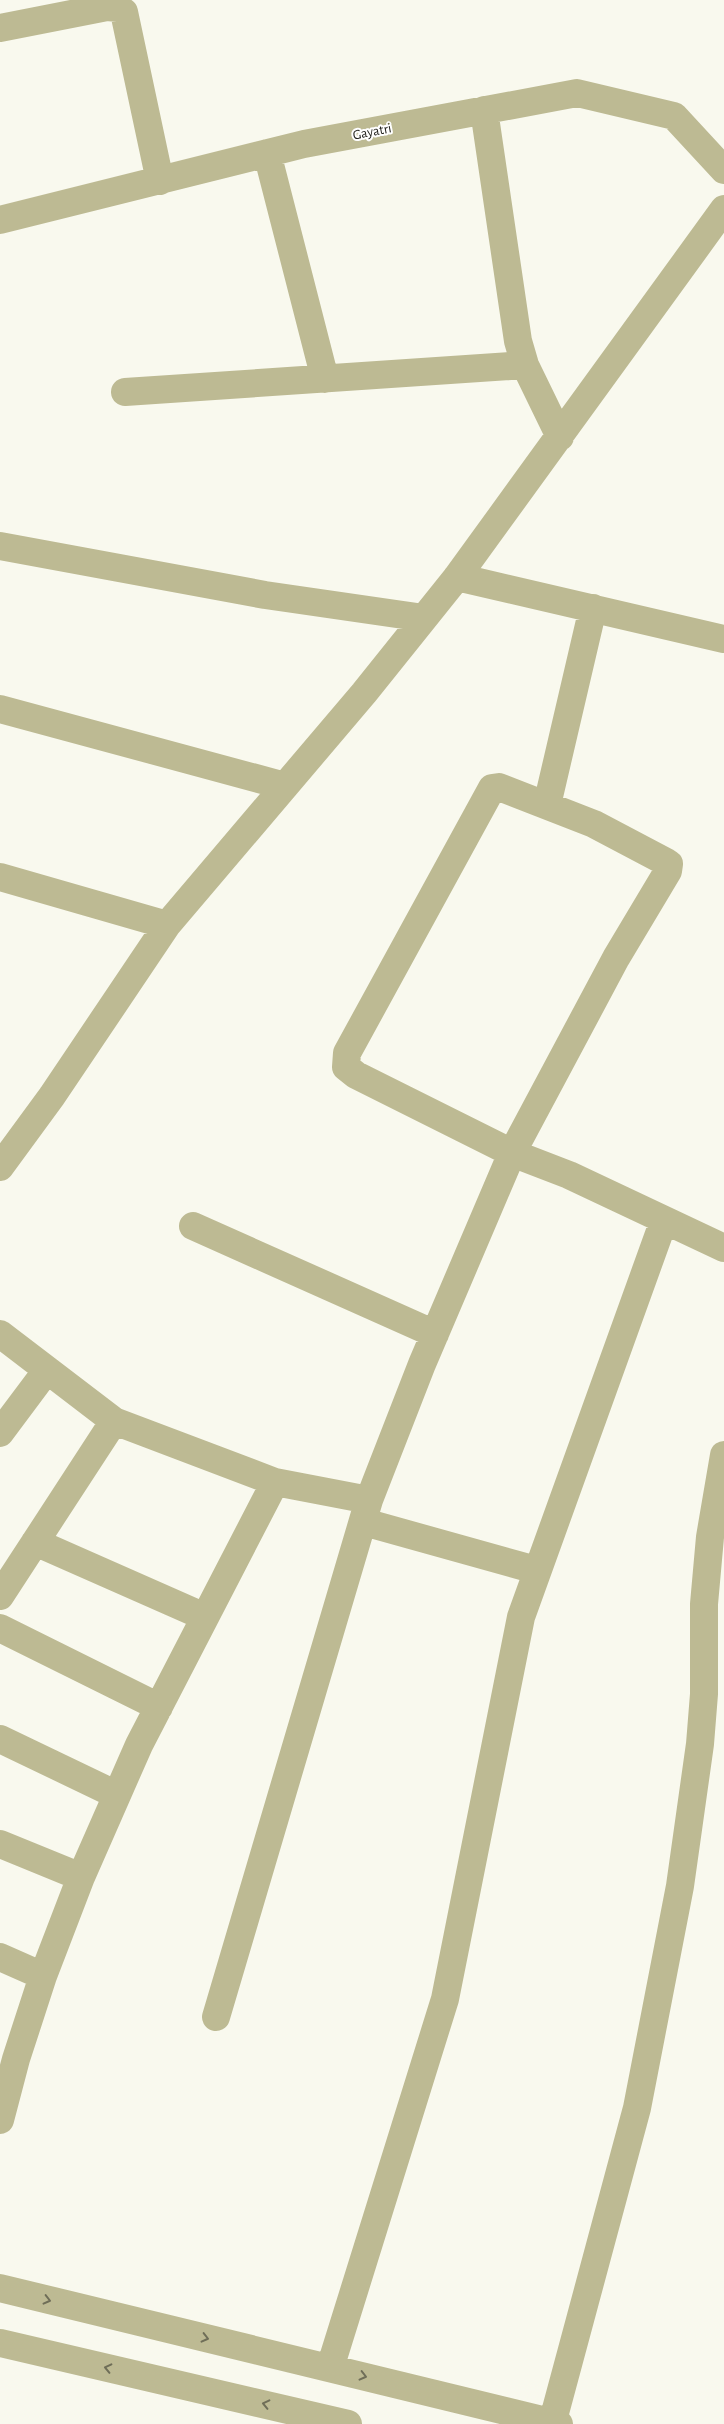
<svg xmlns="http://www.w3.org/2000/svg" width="724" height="2424" viewBox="0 0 724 2424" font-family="'Alegreya Sans',sans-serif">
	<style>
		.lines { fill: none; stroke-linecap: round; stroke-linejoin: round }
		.minor { stroke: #bdba93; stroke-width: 28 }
		.oneway { stroke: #6f6e58 }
		.labels { text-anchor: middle; stroke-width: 4; stroke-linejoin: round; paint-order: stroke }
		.street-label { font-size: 14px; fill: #21211d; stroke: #fff }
	</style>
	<rect width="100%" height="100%" fill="#f9f9ee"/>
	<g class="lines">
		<path class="minor" d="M0 28 107 7 118 8 124 12 160 181
			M484 110 518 341 525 365 560 437
			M267 153 325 379
			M0 220 304 144 577 93 674 116 724 170
			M125 392 525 365
			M0 546 265 595 424 618
			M457 577 724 639
			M0 709 285 786
			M547 805 593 608
			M0 877 167 925
			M0 1167 52 1096 167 925 364 693 457 577 724 209
			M193 1226 435 1334
			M0 1334 114 1421 275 1482 369 1500
			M0 1433 47 1370
			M364 1522 536 1570
			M35 1542 205 1617
			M0 1596 114 1421
			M0 1628 159 1707
			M0 1739 117 1795
			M0 1844 81 1877
			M0 1957 43 1976
			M216 2017 369 1500 422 1364 512 1153 616 958 668 871 669 864 666 862 594 824 499 787 492 788 347 1053 346 1067 356 1075 512 1153 569 1175 724 1248
			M0 2120 16 2059 43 1976 81 1877 139 1745 275 1482
			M0 2288 559 2424
			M0 2343 348 2424
			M330 2368 445 1999 521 1617 664 1220
			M552 2424 637 2108 680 1886 700 1744 704 1694V1604L710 1537 724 1455"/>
	</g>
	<defs><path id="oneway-chevron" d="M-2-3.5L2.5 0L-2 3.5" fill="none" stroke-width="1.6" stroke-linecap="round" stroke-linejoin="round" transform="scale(1.25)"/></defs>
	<g class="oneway">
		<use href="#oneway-chevron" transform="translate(47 2300) rotate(14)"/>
		<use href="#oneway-chevron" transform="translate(205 2338) rotate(14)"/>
		<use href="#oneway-chevron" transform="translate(108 2368) rotate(-167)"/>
		<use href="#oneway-chevron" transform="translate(363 2376) rotate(14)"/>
		<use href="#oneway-chevron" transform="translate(266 2404) rotate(-167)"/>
	</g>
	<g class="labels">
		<g class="street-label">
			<text transform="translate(372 131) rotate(-11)" y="5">Gayatri</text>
		</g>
	</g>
</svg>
